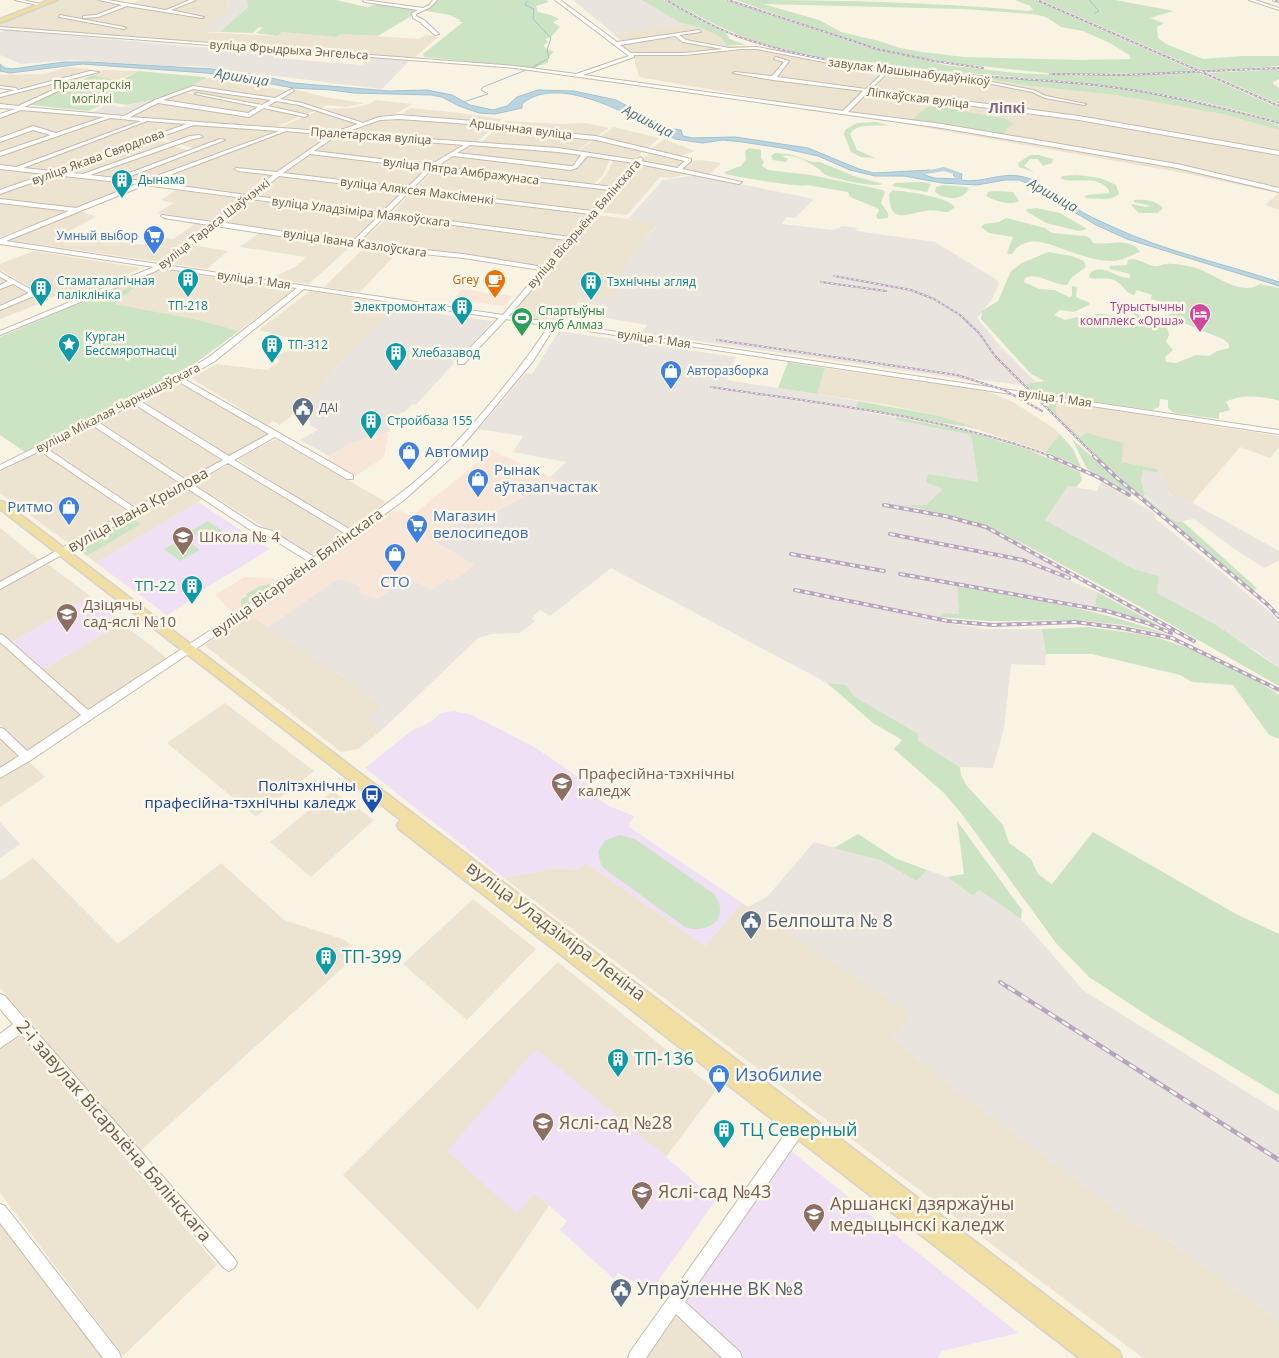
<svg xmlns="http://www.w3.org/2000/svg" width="1279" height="1358" viewBox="0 0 1279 1358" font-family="'Open Sans',sans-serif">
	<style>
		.residential { fill: #ece3d1 }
		.commercial { fill: #f8e6d8 }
		.industrial { fill: #e9e4dd }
		.education { fill: #f0e0f5 }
		.green { fill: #cce4c4; fill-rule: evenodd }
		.water { fill: #bad5df; stroke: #a2c2d0 }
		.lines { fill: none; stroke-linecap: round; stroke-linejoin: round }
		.stream { stroke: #a2c2d0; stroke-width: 1 }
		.river { fill: #bad5df; fill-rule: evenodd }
		.minor-casing { stroke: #c6baa9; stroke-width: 2 }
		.major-casing { stroke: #d6d2cd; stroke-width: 3 }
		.minor { fill: #fff; fill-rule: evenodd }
		.major { fill: #f0dea3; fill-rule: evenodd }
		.rail-far2-casing { stroke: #b7a4c0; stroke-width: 2 }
		.rail-far1-casing { stroke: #b7a4c0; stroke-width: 4 }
		.rail-casing { stroke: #b7a4c0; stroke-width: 4.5 }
		.rail-far2 { stroke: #fcf7e9; stroke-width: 1; stroke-dasharray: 2.5; stroke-linecap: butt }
		.rail-far1 { stroke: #fcf7e9; stroke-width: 2; stroke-dasharray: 5; stroke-linecap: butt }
		.rail { stroke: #fcf7e9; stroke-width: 2.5; stroke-dasharray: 8; stroke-linecap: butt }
		.labels { text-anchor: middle; stroke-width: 5; stroke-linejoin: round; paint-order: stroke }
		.far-street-label { font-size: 12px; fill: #6d5d4c; stroke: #fcf7e9 }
		.far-park-label { font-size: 12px; fill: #517849; stroke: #fcf7e9 }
		.far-culture-label { font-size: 12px; fill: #0d838f; stroke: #fcf7e9; text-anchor: start }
		.far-shop-label { font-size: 12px; fill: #366cbe; stroke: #fcf7e9; text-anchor: end }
		.far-food-label { font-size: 12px; fill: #c56008; stroke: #fcf7e9; text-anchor: end }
		.far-hotel-label { font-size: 12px; fill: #b23c85; stroke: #fcf7e9; text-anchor: end }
		.far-leisure-label { font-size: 12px; fill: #27864d; stroke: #fcf7e9; text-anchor: start }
		.far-service-label { font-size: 12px; fill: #4e5e75; stroke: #fcf7e9; text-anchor: start }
		.far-water-label { font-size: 14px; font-style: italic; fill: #4c7485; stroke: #fcf7e9 }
		.far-neighbourhood-label { font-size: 14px; font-weight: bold; fill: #82658a; stroke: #fcf7e9 }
		.shop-label { font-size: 15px; fill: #366cbe; stroke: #fcf7e9; text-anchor: start }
		.street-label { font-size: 15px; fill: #6d5d4c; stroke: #fcf7e9 }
		.education-label { font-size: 15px; fill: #785e54; stroke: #fcf7e9; text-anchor: start }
		.culture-label { font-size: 15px; fill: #0d838f; stroke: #fcf7e9; text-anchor: end }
		.transit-label { font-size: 15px; fill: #164399; stroke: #fcf7e9; text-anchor: end }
		.near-service-label { font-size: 18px; fill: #4e5e75; stroke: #fcf7e9; text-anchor: start }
		.near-street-label { font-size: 18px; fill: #6d5d4c; stroke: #fcf7e9 }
		.near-culture-label { font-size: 18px; fill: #0d838f; stroke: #fcf7e9; text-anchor: start }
		.near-shop-label { font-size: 18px; fill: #366cbe; stroke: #fcf7e9; text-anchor: start }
		.near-education-label { font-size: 18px; fill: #785e54; stroke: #fcf7e9; text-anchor: start }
	</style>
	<rect width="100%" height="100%" fill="#f9f3e3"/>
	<path class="residential" d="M59 0H97L125 4 96 15 78 18 58 17 123 28 81 19 96 16 127 5 202 17 170 11 196 0H229L226 14 202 32 276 36 282 32 337 37 341 34 419 39 426 35 438 37 414 58 0 27V23Z
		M139 0H193L168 10 130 4Z
		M683 24 701 28 722 38 726 45 769 48 820 59 864 65 969 76 1031 86 1115 95 1222 114 1279 130V210L1265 205 1278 193 1184 173 639 77 633 55 621 44 625 43 614 35V34Z
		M67 67 93 69 23 88 0 86V75L45 74Z
		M103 70 138 71 120 80 100 79 92 75Z
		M93 73 20 106 0 105V97Z
		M210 78 255 85 289 91 276 99 195 86 183 88Z
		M193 88 274 100 265 106 184 91Z
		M297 90 330 98 364 103 347 107 327 105 320 108 278 99 291 91Z
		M182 92 264 107 251 114 165 101 172 96Z
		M277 100 299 105 318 110 306 114 267 106Z
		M375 100 413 104 389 117 377 118 362 123 324 109 353 108 370 104Z
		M156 102 251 116 267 108 303 115 277 127 129 117Z
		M23 108 106 117 0 153V117Z
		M410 108 459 113 502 119 495 127 488 123 402 114Z
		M320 110 359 124 339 132 281 127Z
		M109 118 144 120 123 130 17 167 0 166V156Z
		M400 118 482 125 493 128 477 142 345 133 378 120Z
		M149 120 190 123 54 171 20 168Z
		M505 121 561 124 585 123 609 128 595 138 497 128Z
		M196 123 279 129 278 131 144 181 122 179 225 140 223 139 194 149 158 137Z
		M614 127 659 138 646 150 598 138Z
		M495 129 593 139 577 151 481 143Z
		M289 131 334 134 276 173 238 167 235 169 274 175 245 196 153 182Z
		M338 135 385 139 466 144 430 165 312 152Z
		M154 138 170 144 85 174 63 171Z
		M595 139 643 151 635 161 579 151Z
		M664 139 695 151 681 156 650 150Z
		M469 144 560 151 583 155 573 166 453 154Z
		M172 145 189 151 119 178 90 175Z
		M650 152 686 159 682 166 677 169 642 162Z
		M310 154 430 169 410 189 284 173Z
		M587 155 610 159 603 175 593 185 435 167 452 156 571 169Z
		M614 159 634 163 614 187 597 185 606 175Z
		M701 160 721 163 709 175 682 170 691 161Z
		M641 164 689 174 670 178 660 177 627 215 600 212Z
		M0 168 48 173 0 190Z
		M435 169 610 190 593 211 414 190Z
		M54 174 137 185 76 208 0 200V194Z
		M281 176 406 191 385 213 252 198Z
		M176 190 242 199 214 221 157 213 174 203 161 200Z
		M412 192 588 214 569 236 391 214Z
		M251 200 380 217 355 242 222 222Z
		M0 203 68 211 0 237Z
		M80 211 96 217 65 233 88 239 156 246 167 238 173 239 198 222 211 223 160 262 7 240Z
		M597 215 643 221 658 226 655 227 644 239 616 280 624 282 613 299 582 294 577 302 575 309 563 323 510 315 534 285Z
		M387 218 563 239 542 266 463 254 360 243Z
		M261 232 350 247 309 284 270 279 295 267 306 257 240 247Z
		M191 245 228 251 207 269 168 263Z
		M363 249 397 253 360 292 324 287Z
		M34 251 141 268 85 294 74 290 49 298 0 270V264Z
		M165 270 295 289 239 331 199 320 106 303 95 297 155 271Z
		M0 277 44 302 0 319Z
		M310 291 397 305 332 371 322 386 302 407 280 425 273 421 267 425 191 378 217 364 267 370 280 361 275 357 297 346 290 338 259 330Z
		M825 368 987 391 1013 402 1052 427 1060 434 1045 452 935 415 883 404 817 394Z
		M183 383 268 434 228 457 141 403Z
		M1056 401 1279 436V447L1270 458 1240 447 1192 503 1180 496 1175 497 1169 493 1163 474 1158 473 1157 469 1122 462 1080 437 1058 417 1056 414Z
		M137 404 224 460 184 481 98 424Z
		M94 426 180 483 135 508 48 449Z
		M276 439 386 502 349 530 237 459Z
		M42 451 128 512 69 544 0 493V472Z
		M230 464 343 533 311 555 193 484Z
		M186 487 203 499 96 563 87 556 141 524 131 517Z
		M0 528 41 561 0 583Z
		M48 564 90 596 11 643 0 633V590Z
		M250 615 345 678 382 707 368 718 383 729 358 749 341 752 204 645Z
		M122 623 168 659 90 712 42 670Z
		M0 642 82 715 27 750 0 725Z
		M225 703 314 771 256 817 167 743Z
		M0 737 19 755 0 768Z
		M28 761 45 777 0 807V779Z
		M333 791 374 820 311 877 270 842Z
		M33 858 118 944 221 863 284 920 345 940 359 953 140 1151 0 988V881Z
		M586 863 705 946 742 903 912 1014 893 1038 947 1083 1137 1225 1158 1233 1279 1321V1358H1143L504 878 554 868 577 870Z
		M473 899 536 949 467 1020 403 964Z
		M558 962 716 1090 666 1157 536 1050 517 1213 534 1193 549 1206 478 1310 343 1175Z
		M19 1034 217 1265 123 1356 0 1193V1049Z
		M0 1220 103 1358H0Z
		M676 1316 724 1358H646Z"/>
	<path class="commercial" d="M462 289 488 293 513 296 505 306 464 301 455 297Z
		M386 432 388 435 384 457 356 476 328 460 329 456 348 444Z
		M484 447 557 480 549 486 498 509 472 514 429 537 476 565 453 581 448 578 432 590 406 577 378 599 357 593 338 579 268 627 250 615 390 511H401L412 516 478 462 472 457Z
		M245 577 281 579 273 586 258 587 246 594 248 596 240 603 241 607 233 613 215 595Z"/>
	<path class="industrial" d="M229 0H247L248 7 220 32H201L211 22 226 14Z
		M573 0H643L683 24 614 34Z
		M5 30 186 46 283 52 273 58 362 65 373 57 410 60 382 89 196 66H171L71 60 21 64 0 55V33Z
		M149 100 155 101 126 117 91 113 107 104 122 107Z
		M696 175 814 199 795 218 786 217 782 224 833 230 843 226 857 228 856 231 935 242 997 280 999 284 992 299 977 318 1001 347 1036 382 1019 385 976 379 975 381 642 333 647 325 601 317 608 307 577 302 582 294 613 298 624 282 616 280 644 239 657 226 643 221 628 219 663 180Z
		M394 308 493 321 462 355 455 359 452 362 454 363 416 405 412 404 405 412 397 414 399 418 391 420 393 425 389 429 390 431 348 444 329 456 300 440 318 430 311 426 309 419H306L302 407 322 386 332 371Z
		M559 331 736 357 727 380 858 401 857 407 865 412 896 417V420L971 435 978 483 928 474 943 489 926 505 908 506 983 524 1022 543 1019 547 1068 574 1064 578 1097 592 1095 611 957 586 959 614 942 613 940 622 985 629H1042L1046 654 1045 665 1011 664 1004 728 993 768 960 767 918 741 855 697 846 686 827 683 611 568 550 616 540 610 533 616 534 617 532 619 535 621 520 633 492 634 478 638 383 729 367 718 382 707 345 678 268 627 338 579 356 584 361 589 358 593 378 599 406 577 432 590 448 578 453 581 475 565 428 537 451 526 470 513 498 510 557 480 550 477 566 462 513 452 523 436 478 429 526 373 532 374Z
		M1143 470 1163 474 1169 494 1175 497 1180 496 1279 551V560L1265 568 1240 553 1194 519 1176 522 1146 496 1141 481Z
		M1101 482 1154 513 1156 519 1271 613 1279 622V668L1258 652 1156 593 1159 576 1134 569 1045 520 1068 486 1097 491Z
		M0 822 20 844 0 858Z
		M814 842 880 860 917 881 927 870 947 877 973 896 979 890 1021 919 1084 991 1279 1112V1321L1158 1233 1137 1225 947 1083 893 1038 911 1014 748 907 767 897Z"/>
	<path class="education" d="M198 502 270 549 204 589 193 599 167 615 96 563Z
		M90 596 122 623 42 670 11 643Z
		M454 711 472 715 536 748 603 794 598 799 609 806 634 816 628 826 742 903 705 946 586 863 577 870 554 868 504 878 365 768 410 732 432 721 440 713Z
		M536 1049 638 1133 716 1200 651 1291 618 1273 614 1279 560 1230 567 1221 534 1193 517 1214 447 1151Z
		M791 1151 1018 1333 942 1351 938 1358H724L676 1316Z"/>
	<path class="green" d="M247 0H335L368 7 376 4 425 8 435 0H546L549 2 536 6 538 12 551 15 559 19 553 22 560 27 551 37 545 39 548 42 544 45 545 48 554 52 547 58 549 62 534 68 424 57 423 54 463 22H459L460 20 450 15 421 10 378 36 341 34 337 37 282 32 277 36 256 33 263 28 259 27 253 33 220 32 248 7Z
		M642 0H663L726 33 730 39 746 45H726L722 38 701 28 681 23Z
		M668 0H725L863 46 945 65 1016 73 1081 76 1191 73 1056 74 953 63 901 54 848 40 736 0C834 0 931 2 1028 11L1033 10 1030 6 1015 0H1034L1279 108V122C1179 90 1074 82 970 73 901 68 830 64 764 44 730 33 699 17 668 0ZM763 4 963 9 1033 14 1046 17 1061 27 1083 31 1110 43 1129 55 1131 59 1080 60 964 57 922 52 900 48 879 41 841 32 819 20Z
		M1041 0H1115L1174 11 1150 18 1164 23 1157 27 1158 38 1166 44 1203 59 1243 56H1279V66L1203 71Z
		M1279 69V79L1273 82V84L1279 88V104L1208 73Z
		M138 71 205 77 206 79 155 101 150 100 127 105 108 102 88 111 30 105 92 75C114 79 116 85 138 71Z
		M923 71C1043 81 1164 87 1279 125V130L1222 114 1115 95 1031 86 969 76Z
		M938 103 961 106V111L1004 118 1014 124 1008 127 1003 135 913 119 926 108Z
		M876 122 888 125C877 127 857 122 850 134L857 150 875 158 861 157 851 152 844 134 845 130 857 123Z
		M749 148 761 150V158L764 162 762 166 768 170 811 175 883 190 885 192 881 203 888 213V218L878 219 876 216 879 210 877 208 850 197 848 192 807 185C802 188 736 177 726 174L724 172 741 166 746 159 745 151Z
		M775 153 789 154 812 162H820L854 176 883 184C875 188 836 179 826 175 823 174 821 170 817 168 810 162 790 153 782 156L788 159 786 162 773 160 771 156Z
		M1030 155H1039L1053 159 1052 163 1043 166 1038 159H1030L1024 166 1034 172 1019 167 1018 163Z
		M1077 175 1100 178 1116 185 1119 194C1110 202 1097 198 1085 198L1086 195 1109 193V190C1096 174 1078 184 1061 179L1062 176Z
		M921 182 931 184 927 192 892 186 895 183Z
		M943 185 967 187 969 189C962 201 945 200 935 192L936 187Z
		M893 190C908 192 946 196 955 207L948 212C940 212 932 209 924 211 902 216 890 222 889 194Z
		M994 191 1013 192 1019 201C1011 206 994 201 986 196L988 192Z
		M1134 200C1145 199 1155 200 1163 208L1158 213H1139L1131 205 1132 204 1145 207 1151 206 1134 202Z
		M1036 208 1060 213 1087 229 1079 231 1046 223 1026 211 1027 209Z
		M1006 218 1045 228 1052 233 1085 236 1090 238 1093 243C1108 246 1130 236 1140 252 1131 255 1120 262 1110 261 1097 261 1080 255 1068 251 1049 244 1026 232 1012 254H1008L1007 253 1013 237 989 233 981 227 984 224 999 222Z
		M1048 252 1072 256 1084 261 1086 267 1072 277 1067 285C1052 285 1039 272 1025 278L1024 282 1039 289 1055 290 1069 297 1072 296V286L1077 287 1076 297 1090 303 1089 305 1074 312 1060 310 1054 315 1065 320 1077 317 1092 322 1094 321 1093 317 1096 314H1101L1136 317 1133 314 1116 308 1119 306C1127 307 1131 311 1137 314 1151 322 1164 317 1177 311 1172 303 1160 302 1151 299L1152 295 1137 290 1134 295C1125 293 1123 284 1114 280 1106 277 1097 280 1089 278L1090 273C1103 262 1116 279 1130 278V274L1110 269 1109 266 1127 265 1128 260C1139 257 1144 265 1154 266 1158 267 1160 265 1165 264 1173 263 1183 265 1192 267 1212 271 1240 298 1260 284L1279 288V401C1264 396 1240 394 1226 402L1230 410 1219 413V419L1174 413 1168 408V400L1160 399 1159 407 1152 410 1034 393 1025 384 1045 381 1031 374 981 319 982 311 998 301 1011 271 1022 263ZM1181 322 1223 339 1229 344V348L1217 351 1209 356 1196 355 1176 363 1166 362 1165 357 1173 350 1166 342 1169 335 1167 327Z
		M130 286H136L114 304 199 320 239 331 175 378 25 452 0 435V337L97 296H104L100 299 107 301Z
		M788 362 825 368 817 394 778 388Z
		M1037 398 1056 401V414L1058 417 1080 437 1087 433 1123 443 1122 462 1157 469 1158 473 1143 470 1141 481 1145 494 1144 496 1176 522 1182 521 1257 588 1253 591C1180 529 1104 468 1037 398Z
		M858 401 935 415 980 429 860 409 856 407Z
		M896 417 967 431 1029 450 1080 472 1082 480 1076 487 1068 486 1045 520 1134 569 1159 576 1157 593 1216 625 1279 668V686L1135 604 1022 543 983 524 905 505H926L943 489 926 482 928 474 978 482 971 435 896 420Z
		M1060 434 1073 449 1081 467 1045 452Z
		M1072 439 1138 498 1087 469Z
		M131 517 141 524 87 556 76 548Z
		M208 521 227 534 210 544 191 531Z
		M184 538 200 550 180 561 164 549Z
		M269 584 273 586 241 607V599L247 596 246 594 258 587Z
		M957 586C1029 599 1101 609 1169 635L1123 625 1077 620 988 621 941 617 942 613 959 614Z
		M1097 592 1160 626 1135 617 1095 606Z
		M1089 627C1112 631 1138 632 1161 639 1196 649 1250 674 1279 695V739L1269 735 1233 685 1192 682 1180 675 1092 654H1046L1042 629Z
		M827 683 846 685 855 697 918 734V741L960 767 961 775 967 786 1003 825 1009 843 1031 859 1038 874 1052 884 1093 832 1236 914 1279 934V1095L1153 1019 1089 977 1056 943 961 813 944 793 894 749 902 740 873 723Z
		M957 821 1022 910 1021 919 979 890 973 896 947 877 964 874Z
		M858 834 895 858 927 870 917 881 880 860 834 848Z
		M620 835 635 839 714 894C732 918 708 935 685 927L606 870 601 865 598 851 606 840Z"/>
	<path class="water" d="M64 62H89L212 69 258 75 293 83 389 91 427 90 452 95 470 105 493 110 507 106 517 97 538 90 574 91 616 100 669 128 681 130 683 136 693 138 735 137 808 148 859 169 874 173 930 170 922 174 934 178 955 179 956 178 953 175 956 173 962 174 961 180C983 184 1001 171 1024 177 1044 182 1057 195 1073 206 1085 215 1100 221 1113 227 1164 251 1225 264 1279 282V286L1127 239 1096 225 1054 200 1038 188 1019 180H1005L977 185 942 183 904 176H875L850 170 818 156 782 148 742 142 723 140 703 143 675 139C638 120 560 71 522 104V108L495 114 479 113 459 106 442 97 431 95 354 93 331 90 293 88 220 74 82 64 10 73 0 71V64L5 68 12 69Z"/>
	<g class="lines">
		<path class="stream" d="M1089 0 1099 11 1095 13
			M527 1 525 5 534 9 533 19 551 38 547 50 549 58 533 67
			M463 102 488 94 481 90 483 87 526 70"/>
		<path class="river" d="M944 167 959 172 963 184H957L954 174 944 171 914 176 911 174Z"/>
		<g class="minor-casing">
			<path id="minor" d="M15 0H23L44 5 42 6Z
				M99 0H108L166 10 190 0H196L171 10 204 17 202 18 127 6 98 17 83 18V16L96 15 122 5Z
				M364 0 423 8 429 5 433 0H437L431 7 416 14V16L424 20 439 34 435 35 420 22 413 18 412 13 418 10 365 2 363 1Z
				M555 0H560L617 42 699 30 701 32 679 35 686 40 729 48 757 47 844 64 987 81 1033 90 1046 96 1086 104 1084 105 1045 98 1032 92 987 83 888 72 871 89 1079 116 1279 151V155L1079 120 868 92 848 112 942 124 1177 164 1279 188V192L1177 168 942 128 515 68 0 29V27L515 66 576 74 629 56ZM675 36 683 42 723 49 685 53H631L620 45ZM741 49H757L844 66 884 72 866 89 777 77 789 61 776 57 774 59 784 62 772 76 735 72 733 73 773 80 863 91 843 111 583 75 634 57V55H685Z
				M1249 0H1255L1279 8V10Z
				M60 15 124 27 126 28 124 29 59 17Z
				M90 71 99 72 0 97V94L15 90 0 88V86L16 88 18 90Z
				M73 81 75 83 24 107 124 116 155 100 193 86 275 98 292 89 294 91 280 99 302 103 363 123 379 117 399 115 486 122 496 127 596 136 691 159V161L682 169 742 182 739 184 639 164 509 316 1279 430V434L555 326 533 361 469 438 451 458 404 500 243 617 31 760 0 778V768L19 756 0 738V728L4 729 27 751 81 715 0 642V634L3 635 88 710 237 613 308 561 266 535 252 531 185 487 0 589V582L129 511 40 451 0 470V465L176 377 209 357 297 288 161 268 156 271 0 335V331L154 267 0 244V239L69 211 0 203V199L76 208 137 184 54 175 0 194V190L46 174 0 169V165L16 167 141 121 110 118 0 156V152L51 135 33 130 0 142V138L33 126 56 133 104 117 21 110 0 118V114L15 109 0 108V104L18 106ZM193 89 271 100 262 105 197 93 195 94 258 107 248 113 163 100ZM276 101 299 105 358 124 335 132 130 117 158 103 249 117 264 108 305 117 308 115 268 106ZM399 119 485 125 495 130 596 140 685 161 677 168 641 161 643 159 640 157 636 160 558 148 343 133 380 120ZM147 121 187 124 53 171 23 168ZM194 125 279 131 143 181 123 179 225 140 220 139 116 178 90 175 193 139 203 137 200 135 190 136 83 174 61 172ZM286 131 331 135 277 172 236 168 235 169 238 171 273 175 247 195 151 182ZM337 135 464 145 430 165 314 151ZM470 145 558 152 581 155 573 166H570L457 153ZM310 154 427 168 407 188 283 173ZM453 156 570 170 577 168 587 156 634 163 613 187 437 166ZM432 169 610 190 592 211 412 189ZM279 176 404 191 382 212 254 196ZM145 185 244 198 213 222 162 215 161 216 164 218 209 225 158 264 6 241ZM409 192 590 214 570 237 388 213ZM250 199 379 216 352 242 219 222ZM385 216 567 240 544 267 463 254 358 243ZM215 226 353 247 463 258 541 270 503 315 165 265ZM304 289 499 318 458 360V364H464L506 319 549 326C519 370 483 415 446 453 418 482 384 506 351 530L234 460 275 437 347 479H353V475L184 379 215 361ZM179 382 269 434 229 456 140 401ZM134 404 223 460 186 480 98 422ZM92 425 180 483 135 508 46 448ZM228 463 346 534 314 557 272 531 258 527 192 484Z
				M0 272 46 298 47 299 44 301 34 296 0 310V306L29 293 13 284 0 289V285L8 281 0 277Z
				M0 994 5 996 234 1258 237 1263 234 1268 229 1271 224 1268 21 1034 0 1048V1034L13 1024 0 1009Z
				M800 1118 805 1120 807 1125 805 1130 685 1302 740 1352 742 1358H722L676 1314 646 1358H628L630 1352 795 1120Z
				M0 1204 5 1206 119 1352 121 1358H103L0 1223Z"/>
		</g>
		<g class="major-casing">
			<path id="major" d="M49 0H57L0 23V19Z
				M0 501 4 502 1119 1351 1122 1358H1079L399 829 397 825 401 820 0 509Z"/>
		</g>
		<use href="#minor" class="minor"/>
		<use href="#major" class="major"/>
		<g class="rail-far2-casing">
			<path id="rail-far2" d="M666 0C689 13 712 27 737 36 851 77 975 72 1094 85 1157 92 1218 106 1279 123
				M728 0 877 49 934 61 983 68
				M1037 0 1279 106
				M1273 0 1279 2
				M1050 74 1124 75 1279 68
				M834 276 911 290 934 299 960 315 979 333 995 356 1096 457
				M821 282 886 291
				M717 340 957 375 1004 390 1042 411
				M711 387C825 404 944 416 1053 457"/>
		</g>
		<g class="rail-far1-casing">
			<path id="rail-far1" d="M1049 456 1096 476 1129 495
				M1094 456 1116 477 1268 605 1279 617
				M884 505 945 516 986 527 1194 641
				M890 534 1023 560 1069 578
				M791 554 884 571
				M900 574 1107 611 1147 623 1171 633
				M795 590 948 621 993 625 1075 622 1122 628 1172 638 1279 690
				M1000 982 1009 988"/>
		</g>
		<g class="rail-casing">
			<path id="rail" d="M1008 987 1279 1160"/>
		</g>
		<use href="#rail-far2" class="rail-far2"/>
		<use href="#rail-far1" class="rail-far1"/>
		<use href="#rail" class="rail"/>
	</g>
	<defs>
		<g id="building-pin" transform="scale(1.125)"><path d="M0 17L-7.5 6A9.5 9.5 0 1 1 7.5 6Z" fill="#0f9aa8" stroke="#fcf7e9"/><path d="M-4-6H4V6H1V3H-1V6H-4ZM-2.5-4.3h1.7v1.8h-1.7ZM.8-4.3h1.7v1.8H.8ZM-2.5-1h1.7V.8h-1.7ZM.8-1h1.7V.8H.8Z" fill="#fff"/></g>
		<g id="supermarket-pin" transform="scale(1.125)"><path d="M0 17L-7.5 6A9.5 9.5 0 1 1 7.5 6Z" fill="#3f7fe0" stroke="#fcf7e9"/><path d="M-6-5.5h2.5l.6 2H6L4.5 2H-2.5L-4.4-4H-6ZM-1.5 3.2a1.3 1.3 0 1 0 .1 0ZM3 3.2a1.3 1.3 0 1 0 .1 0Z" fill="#fff"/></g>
		<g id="cafe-pin" transform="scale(1.125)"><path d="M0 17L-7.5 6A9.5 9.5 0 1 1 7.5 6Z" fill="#e8710a" stroke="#fcf7e9"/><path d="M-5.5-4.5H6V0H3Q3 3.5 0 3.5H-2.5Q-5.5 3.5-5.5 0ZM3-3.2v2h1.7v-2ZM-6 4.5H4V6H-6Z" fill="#fff"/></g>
		<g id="hotel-pin" transform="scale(1.125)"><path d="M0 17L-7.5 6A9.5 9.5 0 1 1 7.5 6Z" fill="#d1479c" stroke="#fcf7e9"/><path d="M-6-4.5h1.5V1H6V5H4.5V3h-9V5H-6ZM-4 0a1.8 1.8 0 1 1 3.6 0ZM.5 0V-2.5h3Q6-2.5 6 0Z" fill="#fff"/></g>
		<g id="stadium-pin" transform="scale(1.125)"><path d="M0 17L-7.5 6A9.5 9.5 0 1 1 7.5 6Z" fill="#2e9e5b" stroke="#fcf7e9"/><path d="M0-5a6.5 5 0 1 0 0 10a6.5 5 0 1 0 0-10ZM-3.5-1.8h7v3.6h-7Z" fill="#fff"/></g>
		<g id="sight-pin" transform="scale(1.125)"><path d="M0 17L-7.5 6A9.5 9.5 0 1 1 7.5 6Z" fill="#0f9aa8" stroke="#fcf7e9"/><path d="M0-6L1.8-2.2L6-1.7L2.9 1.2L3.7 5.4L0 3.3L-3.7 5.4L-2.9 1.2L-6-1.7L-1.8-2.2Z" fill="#fff"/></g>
		<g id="shop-pin" transform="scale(1.125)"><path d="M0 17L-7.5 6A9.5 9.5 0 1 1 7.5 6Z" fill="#3f7fe0" stroke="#fcf7e9"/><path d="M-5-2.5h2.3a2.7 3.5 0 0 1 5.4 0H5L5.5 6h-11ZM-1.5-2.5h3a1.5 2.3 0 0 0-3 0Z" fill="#fff"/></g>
		<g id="civic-pin" transform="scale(1.125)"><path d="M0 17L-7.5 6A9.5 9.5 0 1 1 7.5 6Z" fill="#5c6f8a" stroke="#fcf7e9"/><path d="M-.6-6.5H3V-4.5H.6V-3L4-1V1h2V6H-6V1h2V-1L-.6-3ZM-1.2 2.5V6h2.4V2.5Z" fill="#fff"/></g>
		<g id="school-pin" transform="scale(1.125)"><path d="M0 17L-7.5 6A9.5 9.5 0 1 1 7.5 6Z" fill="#8d6e63" stroke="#fcf7e9"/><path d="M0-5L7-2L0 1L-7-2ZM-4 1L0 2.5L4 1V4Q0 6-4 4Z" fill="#fff"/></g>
		<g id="university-pin" transform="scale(1.125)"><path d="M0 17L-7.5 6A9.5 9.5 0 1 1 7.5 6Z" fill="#8d6e63" stroke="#fcf7e9"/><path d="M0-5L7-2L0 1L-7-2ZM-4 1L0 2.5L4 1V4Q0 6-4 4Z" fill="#fff"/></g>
		<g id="bus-pin" transform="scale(1.125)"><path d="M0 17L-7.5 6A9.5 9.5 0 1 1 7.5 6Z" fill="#1a4fb4" stroke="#fcf7e9"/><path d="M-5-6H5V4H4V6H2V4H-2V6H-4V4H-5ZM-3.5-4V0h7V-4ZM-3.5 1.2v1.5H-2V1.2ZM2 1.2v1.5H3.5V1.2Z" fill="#fff"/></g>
	</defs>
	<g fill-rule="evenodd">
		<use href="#building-pin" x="122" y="180"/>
		<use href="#supermarket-pin" x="154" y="236"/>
		<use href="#building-pin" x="188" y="279"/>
		<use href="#cafe-pin" x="495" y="280"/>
		<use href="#building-pin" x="591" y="282"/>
		<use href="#building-pin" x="41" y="288"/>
		<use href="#building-pin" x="462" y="307"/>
		<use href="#hotel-pin" x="1200" y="314"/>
		<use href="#stadium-pin" x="522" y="318"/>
		<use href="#sight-pin" x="69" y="344"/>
		<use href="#building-pin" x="272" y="345"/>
		<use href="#building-pin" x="396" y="353"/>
		<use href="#shop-pin" x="671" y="371"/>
		<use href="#civic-pin" x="303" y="408"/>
		<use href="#building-pin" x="371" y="421"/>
		<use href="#shop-pin" x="409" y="452"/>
		<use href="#shop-pin" x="478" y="479"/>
		<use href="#shop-pin" x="69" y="507"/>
		<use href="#supermarket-pin" x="417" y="525"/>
		<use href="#school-pin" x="183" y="537"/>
		<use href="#shop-pin" x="395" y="554"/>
		<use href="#building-pin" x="192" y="586"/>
		<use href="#school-pin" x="67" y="614"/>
		<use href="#university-pin" x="562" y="783"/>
		<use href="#bus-pin" x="372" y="795"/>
		<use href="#civic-pin" x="751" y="921"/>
		<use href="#building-pin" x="326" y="957"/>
		<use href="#building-pin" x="618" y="1059"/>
		<use href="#shop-pin" x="719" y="1075"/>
		<use href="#school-pin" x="543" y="1123"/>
		<use href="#building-pin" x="724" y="1130"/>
		<use href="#school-pin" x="642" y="1192"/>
		<use href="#university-pin" x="814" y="1214"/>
		<use href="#civic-pin" x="621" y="1289"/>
	</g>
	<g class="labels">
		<g class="far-street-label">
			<text transform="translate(289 50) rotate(4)" y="4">вуліца Фрыдрыха Энгельса</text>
			<text transform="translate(909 72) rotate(7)" y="4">завулак Машынабудаўнікоў</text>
			<text transform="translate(918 98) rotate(7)" y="4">Ліпкаўская вуліца</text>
			<text transform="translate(521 129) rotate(7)" y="4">Аршычная вуліца</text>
			<text transform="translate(371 136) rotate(4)" y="4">Пралетарская вуліца</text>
			<text transform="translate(98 157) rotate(-20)" y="4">вуліца Якава Свярдлова</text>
			<text transform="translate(461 171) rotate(7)" y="4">вуліца Пятра Амбражунаса</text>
			<text transform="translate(417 191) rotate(7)" y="4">вуліца Аляксея Максіменкі</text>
			<text transform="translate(361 212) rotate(7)" y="4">вуліца Уладзіміра Маякоўскага</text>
			<text transform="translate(214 224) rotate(-38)" y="4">вуліца Тараса Шаўчэнкі</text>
			<text transform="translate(584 224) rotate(-49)" y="4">вуліца Вісарыёна Бялінскага</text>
			<text transform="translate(355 243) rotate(8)" y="4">вуліца Івана Казлоўскага</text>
			<text transform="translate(254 280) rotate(8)" y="4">вуліца 1 Мая</text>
			<text transform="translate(654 339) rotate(8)" y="4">вуліца 1 Мая</text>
			<text transform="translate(1055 398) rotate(8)" y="4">вуліца 1 Мая</text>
			<text transform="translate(118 408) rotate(-27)" y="4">вуліца Мікалая Чарнышэўскага</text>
		</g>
		<g class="far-park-label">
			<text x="92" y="89">Пралетарскія<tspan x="92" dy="14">могілкі</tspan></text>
		</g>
		<g class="far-culture-label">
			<text x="138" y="184">Дынама</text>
			<text x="57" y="285">Стаматалагічная<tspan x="57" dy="14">паліклініка</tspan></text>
			<text x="607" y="286">Тэхнічны агляд</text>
			<text x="188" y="310" text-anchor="middle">ТП-218</text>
			<text x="446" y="311" text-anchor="end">Электромонтаж</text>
			<text x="85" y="341">Курган<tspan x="85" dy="14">Бессмяротнасці</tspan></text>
			<text x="288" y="349">ТП-312</text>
			<text x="412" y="357">Хлебазавод</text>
			<text x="387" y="425">Стройбаза 155</text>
		</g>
		<g class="far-shop-label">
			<text x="138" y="240">Умный выбор</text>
			<text x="687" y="375" text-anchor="start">Авторазборка</text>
		</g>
		<g class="far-food-label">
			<text x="479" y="284">Grey</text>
		</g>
		<g class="far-hotel-label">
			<text x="1184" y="311">Турыстычны<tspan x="1184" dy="14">комплекс «Орша»</tspan></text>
		</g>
		<g class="far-leisure-label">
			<text x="538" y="315">Спартыўны<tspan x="538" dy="14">клуб Алмаз</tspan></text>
		</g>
		<g class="far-service-label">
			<text x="319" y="412">ДАІ</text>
		</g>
		<g class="far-water-label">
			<text transform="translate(242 77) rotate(9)" y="5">Аршыца</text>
			<text transform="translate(648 121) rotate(27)" y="5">Аршыца</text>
			<text transform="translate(1053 195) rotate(29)" y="5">Аршыца</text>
		</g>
		<g class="far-neighbourhood-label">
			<text x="1007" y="113">Ліпкі</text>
		</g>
		<g class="shop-label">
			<text x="425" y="457">Автомир</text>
			<text x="494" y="475">Рынак<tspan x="494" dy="17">аўтазапчастак</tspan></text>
			<text x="53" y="512" text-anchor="end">Ритмо</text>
			<text x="433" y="521">Магазин<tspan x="433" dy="17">велосипедов</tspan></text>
			<text x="395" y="587" text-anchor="middle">СТО</text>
		</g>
		<g class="street-label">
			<text transform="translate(138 510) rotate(-29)" y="5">вуліца Івана Крылова</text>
			<text transform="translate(297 573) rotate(-36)" y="5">вуліца Вісарыёна Бялінскага</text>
		</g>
		<g class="education-label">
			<text x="199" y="542">Школа № 4</text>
			<text x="83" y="610">Дзіцячы<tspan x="83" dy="17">сад-яслі №10</tspan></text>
			<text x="578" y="779">Прафесійна-тэхнічны<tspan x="578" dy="17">каледж</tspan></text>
		</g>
		<g class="culture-label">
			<text x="176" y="591">ТП-22</text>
		</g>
		<g class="transit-label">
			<text x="356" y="791">Політэхнічны<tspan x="356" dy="17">прафесійна-тэхнічны каледж</tspan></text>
		</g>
		<g class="near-service-label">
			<text x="767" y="927">Белпошта № 8</text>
			<text x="637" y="1295">Упраўленне ВК №8</text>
		</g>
		<g class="near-street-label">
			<text transform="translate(556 931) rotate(37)" y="6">вуліца Уладзіміра Леніна</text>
			<text transform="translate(114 1131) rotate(49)" y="6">2-і завулак Вісарыёна Бялінскага</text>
		</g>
		<g class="near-culture-label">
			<text x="342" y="963">ТП-399</text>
			<text x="634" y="1065">ТП-136</text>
			<text x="740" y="1136">ТЦ Северный</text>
		</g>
		<g class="near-shop-label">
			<text x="735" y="1081">Изобилие</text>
		</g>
		<g class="near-education-label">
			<text x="559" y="1129">Яслі-сад №28</text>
			<text x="658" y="1198">Яслі-сад №43</text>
			<text x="830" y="1210">Аршанскі дзяржаўны<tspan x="830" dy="21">медыцынскі каледж</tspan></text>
		</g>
	</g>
</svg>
